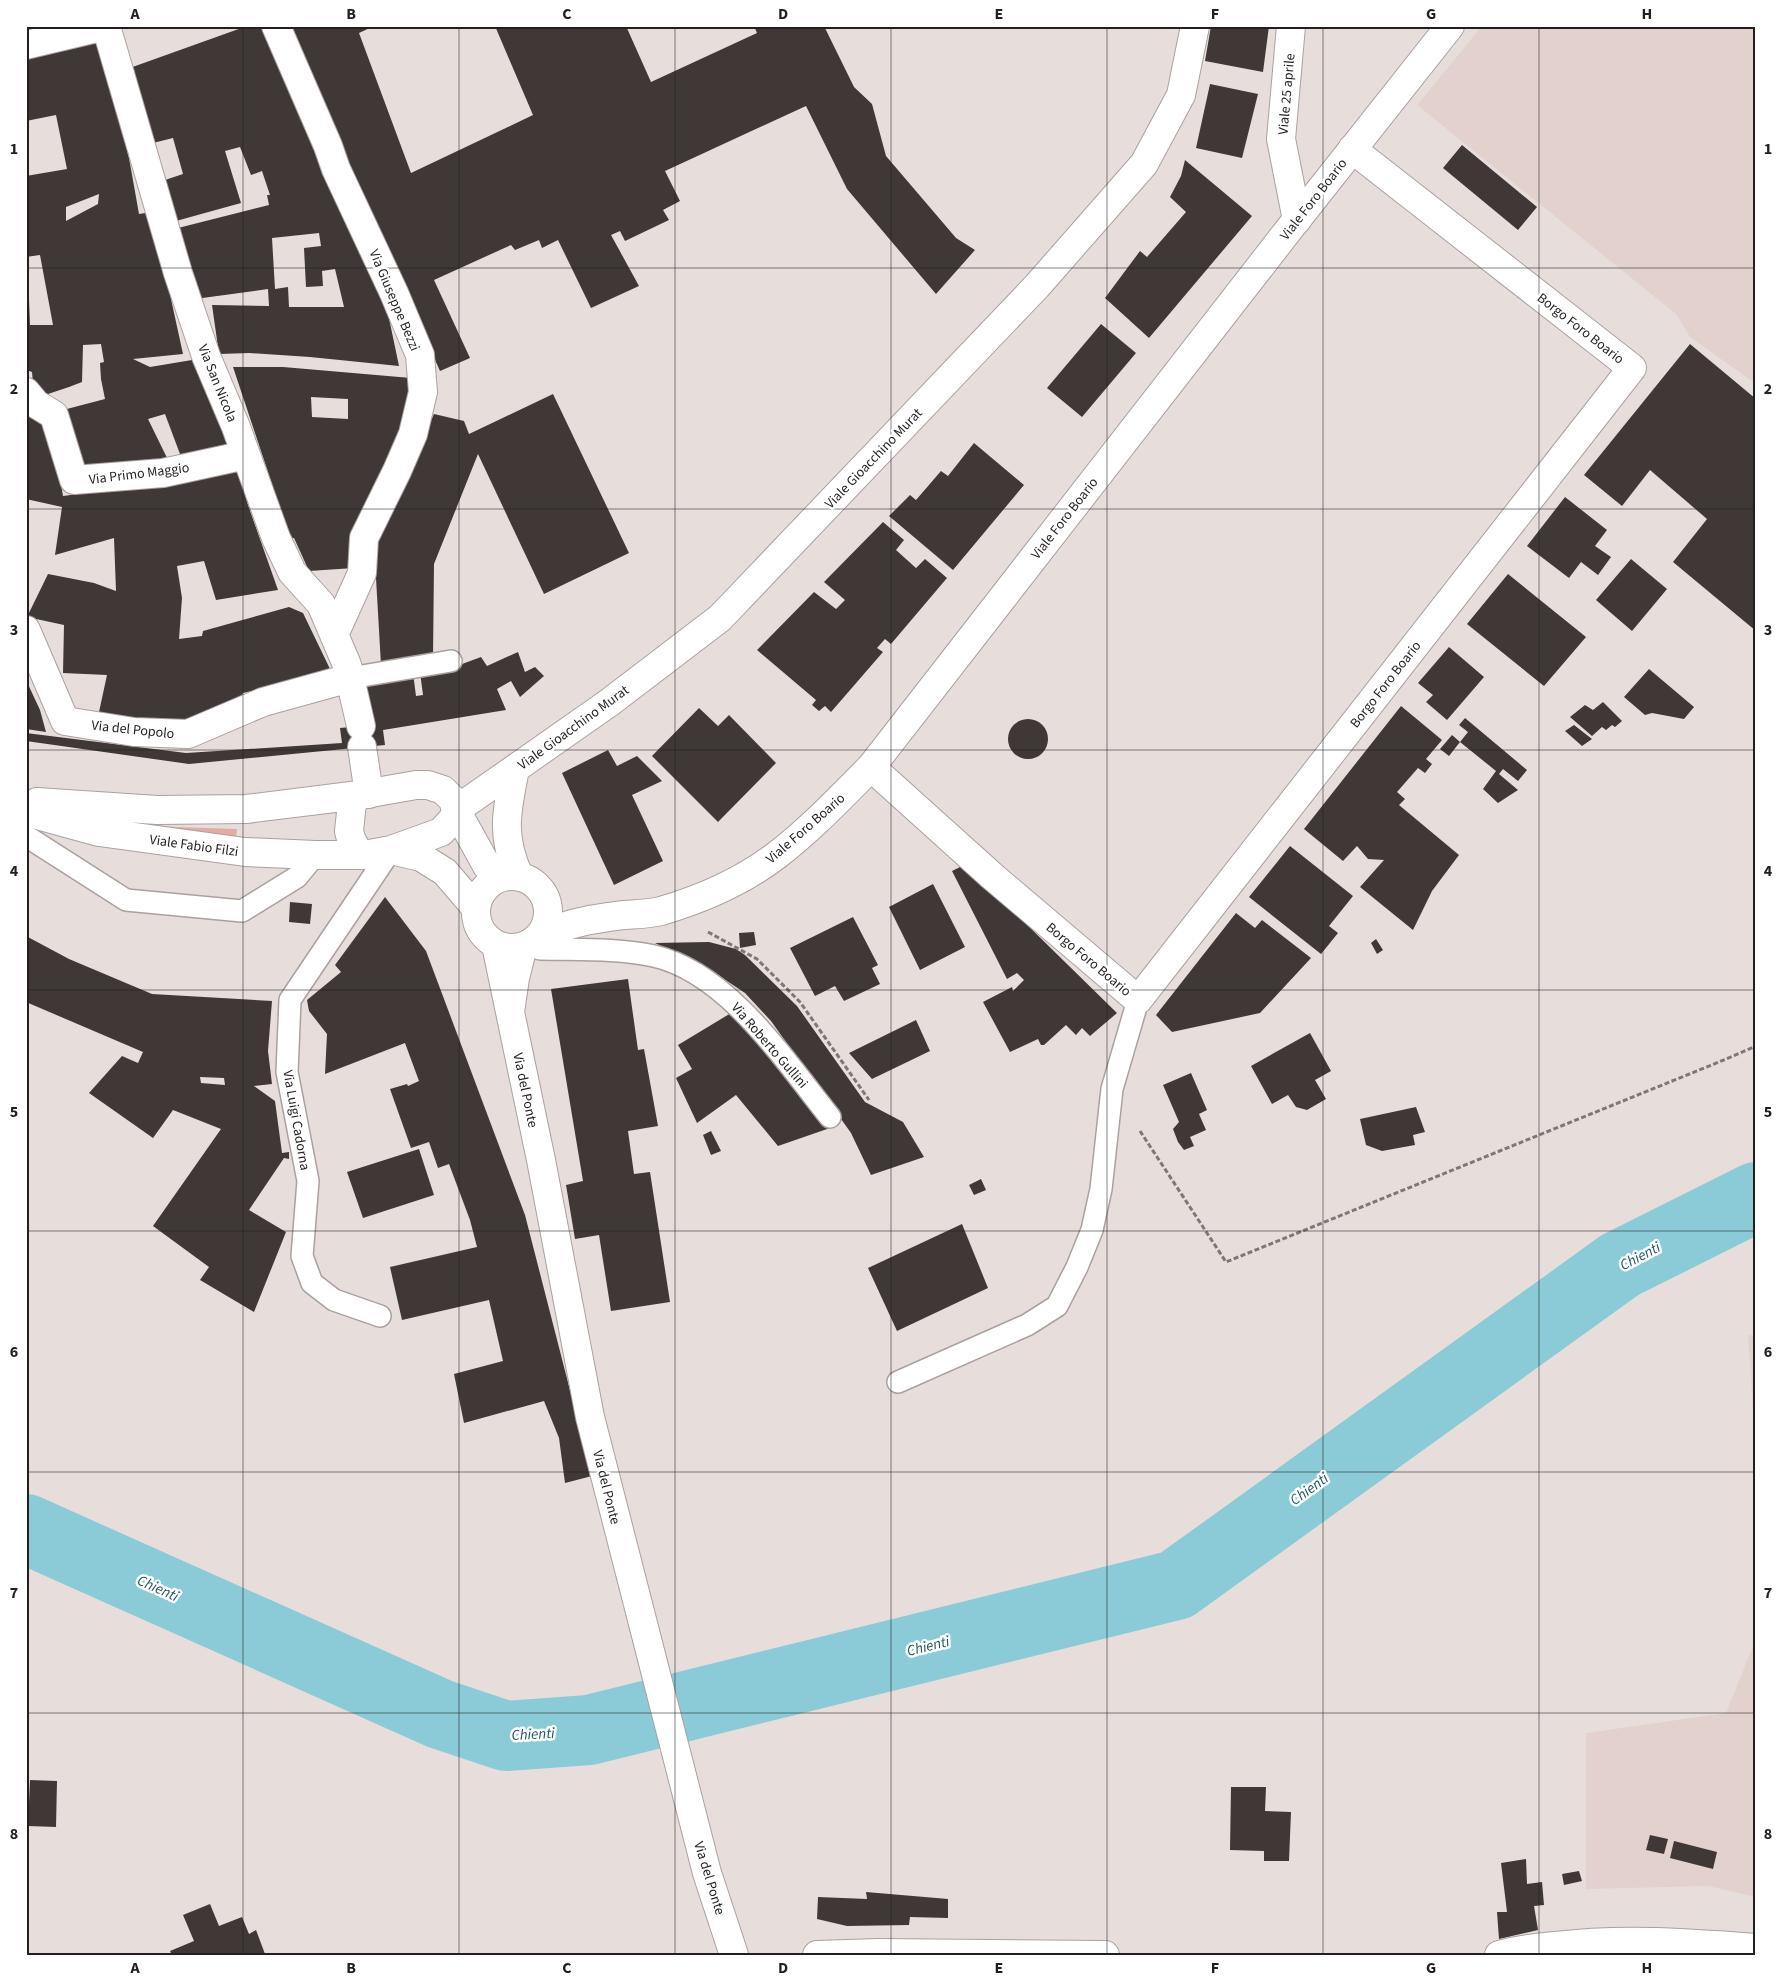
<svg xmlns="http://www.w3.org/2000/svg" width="1782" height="1981" viewBox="0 0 1782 1981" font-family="'Source Sans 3',sans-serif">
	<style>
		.built { fill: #e3d1cd }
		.green { fill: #e1ada2 }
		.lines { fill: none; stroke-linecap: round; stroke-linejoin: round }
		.river { stroke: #8bcbd7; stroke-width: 70 }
		.building { fill: #3f3836; fill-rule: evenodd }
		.lane-casing { stroke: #aaa19f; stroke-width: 24 }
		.street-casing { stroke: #aaa19f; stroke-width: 30 }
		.secondary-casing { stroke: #aaa19f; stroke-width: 30 }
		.path { stroke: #7d7775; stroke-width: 3; stroke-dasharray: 5 2.5; stroke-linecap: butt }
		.lane { stroke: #fff; stroke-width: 21 }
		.street { stroke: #fff; stroke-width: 28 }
		.secondary { stroke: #fff; stroke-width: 28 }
		.grid { fill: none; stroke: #221f1e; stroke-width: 1; stroke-opacity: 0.55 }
		.labels { text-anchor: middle; stroke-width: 5; stroke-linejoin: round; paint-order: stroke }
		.street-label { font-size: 14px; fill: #221f1e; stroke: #fff }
		.water-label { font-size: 15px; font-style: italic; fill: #215761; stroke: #fff }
		.neatline { fill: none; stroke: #221f1e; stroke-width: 2 }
		.grid-label { font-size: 16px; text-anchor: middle; font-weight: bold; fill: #221f1e }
	</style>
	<rect width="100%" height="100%" fill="#e7dedc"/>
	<path class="built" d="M1482 26H1756V384L1690 337 1676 314 1417 105Z
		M1748 1335 1756 1336V1897L1708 1886 1586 1889V1733L1726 1713 1755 1641V1437Z"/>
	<path class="green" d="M88 820 176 827 237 829 236 837Z"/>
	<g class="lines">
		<path class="river" d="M26 1529 440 1714 506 1736 589 1730 1176 1585 1620 1265 1756 1197"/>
	</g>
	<path class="building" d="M247 26H263L386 304 399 366 310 357 249 353 219 354 212 305 269 306 268 289 195 299 178 228 269 205 267 195H270L262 171 251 175 240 147 225 151 241 203 176 221 165 180 183 174 173 138 149 144 127 69ZM319 233 321 246 304 248 306 287 323 286 322 271 335 269 344 307H289L288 287 275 289 272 238Z
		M291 26H374L359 33 411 173 533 115 495 26H626L651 82 757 33 754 26H824L854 87 872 104 886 156 956 238 975 250 936 294 847 189 806 106 665 171 680 201 663 210 669 220 625 241 620 231 611 235 639 286 591 308 558 240 542 248 539 240 515 250 511 245 434 280 470 358 440 371 292 40 296 38Z
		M1211 26H1269L1263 72 1205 61Z
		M98 35 129 158 139 214 152 212 183 354 133 359 150 367 198 359 231 449 183 462 165 414 148 419 170 464 83 473 63 410 105 399 101 379 100 363 104 362 101 344 83 345 82 382 69 387 39 397 33 384 32 372 26 370V300H29L30 325H53L40 255 26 257V176L67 169 56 115 26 121V54ZM99 194 98 204 66 221V207Z
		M1210 84 1258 94 1242 158 1196 148Z
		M1462 145 1537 207 1518 230 1443 168Z
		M1185 160 1252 216 1149 338 1105 298 1140 251 1147 257 1186 212 1170 197 1181 176Z
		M1101 324 1136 353 1082 417 1047 388Z
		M1690 344 1756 399V631L1673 562 1707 519 1650 470 1622 506 1584 475Z
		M233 367H283L411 378 407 428 369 513 359 514 361 533 354 568 309 571 294 538H290ZM311 397 348 399V419L312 417Z
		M553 394 629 553 544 594 478 454 434 564 433 658 381 665 374 543 434 414 464 421 469 434Z
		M26 405 51 426 63 496 180 481 237 467 248 505 278 590 216 600 204 561 177 566 182 598 179 639 202 636 203 631 289 607 303 613 331 671 297 681 243 693 238 702 175 727 141 724 99 712 107 675 63 673 64 625 27 617 48 574 94 583 116 591 114 538 55 555 62 507 26 499Z
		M974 443 1024 485 953 570 889 516 910 495 916 500 941 471 948 476Z
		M1565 497 1607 530 1595 546 1611 557 1598 575 1581 562 1569 578 1527 546Z
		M883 522 904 540 896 550 916 568 925 559 947 578 891 644 885 639 877 648 883 652 831 712 825 706 819 711 812 705 816 700 757 650 814 592 836 609 845 600 824 582Z
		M1631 559 1667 589 1632 631 1596 600Z
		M1508 574 1586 637 1544 686 1467 624Z
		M1449 647 1484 677 1447 720 1426 702 1433 695 1418 683Z
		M518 652 525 672 535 667 544 676 520 697 511 681 497 689 506 710 383 730 385 745 189 764 26 741V733L186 753 342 743 340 728 373 725 363 682 413 673 416 696 423 695 420 672 454 667 481 657 487 666Z
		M1649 669 1694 707 1684 719 1652 713 1645 715 1624 697Z
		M26 680 40 710 46 732 26 729Z
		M1603 702 1622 721 1615 727 1612 725 1606 730 1602 727 1592 736 1570 717 1585 705 1593 710Z
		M1401 706 1442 740 1426 759 1432 764 1425 773 1418 768 1397 792 1405 799 1399 805 1459 855 1432 891 1413 930 1360 887 1384 860 1368 859 1357 846 1343 861 1304 829Z
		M699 708 718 726 729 715 776 763 718 822 652 756Z
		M1465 718 1527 770 1518 781 1503 769 1499 774 1518 790 1498 803 1483 789 1496 771 1460 742 1449 756 1440 749 1452 735 1460 742 1468 732 1459 725Z
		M1008 739a20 20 0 1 1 40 0a20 20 0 1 1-40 0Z
		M1574 725 1592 739 1582 746 1565 731Z
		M608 750 617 766 637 756 662 781 632 795 663 861 614 885 562 773Z
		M1290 846 1353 896 1329 926 1338 933 1321 954 1249 897Z
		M962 866 973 872 1117 1013 1090 1036 1082 1028 1076 1035 1066 1025 1044 1045H1041L1038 1039 1010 1052 983 1002 1012 987 1013 991 1024 980 1017 973 1007 979 952 871Z
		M933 884 965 947 920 970 889 907Z
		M385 897 426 951 525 1215 592 1476 565 1483 559 1438 544 1401 464 1423 454 1374 503 1361 489 1300 402 1320 390 1267 477 1247 470 1220 449 1164 438 1168 429 1142 411 1148 390 1089 407 1084 408 1086 419 1081 405 1043 325 1074 327 1034 309 1011 307 1000 341 972 335 965Z
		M290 902 312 904 310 924 289 922Z
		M1236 913 1255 928 1262 920 1311 958 1260 1013 1172 1032 1156 1015Z
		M853 917 878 965 872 968 880 984 844 1001 835 986 815 996 790 948Z
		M754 932 756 945 740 948 739 933Z
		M26 936 69 959 152 994 272 1001 268 1051 272 1084 254 1086 275 1101 282 1153 289 1152V1159L284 1158 249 1210 286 1232 254 1312 200 1280 209 1267 153 1226 221 1129 173 1110 153 1138 89 1093 122 1056 138 1063 143 1052 26 1002ZM200 1077 224 1078 225 1085 201 1083Z
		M1376 939 1383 950 1377 954 1371 943Z
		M709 942 736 949 745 955 797 1006 865 1102 903 1122 924 1157 871 1175 851 1133 771 1021 745 993 712 971 655 943Z
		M628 979 638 1050 644 1049 658 1126 628 1131 634 1174 650 1172 670 1302 611 1311 599 1235 575 1239 566 1185 583 1181 551 989Z
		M731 1013 830 1128 778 1146 736 1095 697 1123 676 1078 692 1069 678 1045Z
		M916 1020 930 1051 872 1079 849 1053Z
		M1310 1033 1331 1071 1315 1080 1326 1099 1307 1110 1296 1107 1288 1095 1272 1104 1251 1066Z
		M1191 1073 1207 1110 1199 1114 1206 1130 1190 1137 1194 1146 1184 1150 1178 1142 1173 1129 1179 1122 1163 1085Z
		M1416 1107 1425 1132 1413 1135 1415 1145 1382 1151 1366 1145 1360 1119Z
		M711 1131 721 1151 711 1155 703 1135Z
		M419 1149 434 1195 363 1218 347 1172Z
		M981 1179 986 1190 974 1195 969 1185Z
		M962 1224 988 1288 897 1331 868 1268Z
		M30 1780 57 1781 56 1827 28 1826Z
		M1231 1787H1266L1265 1811 1291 1812 1289 1861H1264V1851L1230 1850Z
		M1650 1835 1668 1839 1664 1854 1646 1850Z
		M1674 1841 1717 1852 1713 1869 1670 1858Z
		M1526 1859 1527 1884 1542 1882 1544 1905 1534 1906 1538 1930 1499 1939 1497 1912H1507L1501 1863Z
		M1579 1871 1582 1881 1564 1885 1562 1874Z
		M866 1892 948 1899V1918L910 1917 909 1925 847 1926 817 1919 818 1897 867 1899Z
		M210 1904 219 1926 242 1917 249 1934 256 1930 265 1954 172 1955 170 1951 194 1941 183 1915Z"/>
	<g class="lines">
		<g class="lane-casing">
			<path id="lane" d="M350 678 451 661
				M26 836 126 900 242 911 297 877 315 855
				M532 942 540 949C578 950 617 948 654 956 728 973 785 1061 830 1117
				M380 1316 334 1300 312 1283 302 1256 308 1181 287 1072 290 1000 391 850
				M898 1382 1027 1325 1057 1306 1077 1267 1092 1230 1101 1189 1112 1089 1138 1000"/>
		</g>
		<g class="street-casing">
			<path id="street" d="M106 26 178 273 206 356 236 427 276 538 292 572 321 604 347 665 361 726
				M276 26 328 146 336 169 394 293 420 355 423 392 413 434 397 471 364 538 362 573 334 635
				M1291 26 1281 139 1297 220
				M26 45 106 26
				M26 392 36 404 54 415 74 480 163 473 246 455
				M26 630 65 721 134 732 188 734 263 702 350 678
				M362 747 369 794
				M871 767 992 876 1138 1000 1632 368 1352 149"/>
		</g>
		<g class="secondary-casing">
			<path id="secondary" d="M515 769C507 810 500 835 519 876
				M37 802 157 810 246 809 359 795
				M456 810 610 702 720 618 1037 286 1144 164 1181 95 1195 26
				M456 810 487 866 499 877
				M26 812 99 832 245 852 315 855H364L391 850 441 832 453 819 456 810 453 800 443 790 428 785H416L359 795 352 803 349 831 351 839 357 850 364 855
				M391 850 421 857 445 872 475 907
				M476 912a36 36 0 1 1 72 0a36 36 0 1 1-72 0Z
				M540 935C562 926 584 920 609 917 626 914 644 915 661 911 702 899 743 881 777 855 811 829 841 797 871 767L1287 232 1450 26
				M496 945 510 1012 515 978 523 946
				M510 1012 541 1160 590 1417 707 1873 734 1955
				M817 1955 878 1953 1105 1955
				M1499 1955C1518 1949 1536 1948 1556 1946 1623 1938 1689 1943 1756 1948"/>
		</g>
		<path class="path" d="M708 932 757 959 800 1002 869 1100
			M1140 1131 1226 1262 1719 1062 1756 1046"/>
		<use href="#lane" class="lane"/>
		<use href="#street" class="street"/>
		<use href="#secondary" class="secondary"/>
	</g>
	<path class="grid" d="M243 26V1955M459 26V1955M675 26V1955M891 26V1955M1107 26V1955M1323 26V1955M1539 26V1955M26 268H1756M26 509H1756M26 750H1756M26 990H1756M26 1231H1756M26 1472H1756M26 1713H1756"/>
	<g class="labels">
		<g class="street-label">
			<text transform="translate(1286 94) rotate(-85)" y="5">Viale 25 aprile</text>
			<text transform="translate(1313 199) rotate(-52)" y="5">Viale Foro Boario</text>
			<text transform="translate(395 300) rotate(67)" y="5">Via Giuseppe Bezzi</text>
			<text transform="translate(1581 328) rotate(38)" y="5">Borgo Foro Boario</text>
			<text transform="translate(218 383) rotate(68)" y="5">Via San Nicola</text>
			<text transform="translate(873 458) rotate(-46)" y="5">Viale Gioacchino Murat</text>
			<text transform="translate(139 473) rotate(-7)" y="5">Via Primo Maggio</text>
			<text transform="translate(1064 518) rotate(-52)" y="5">Viale Foro Boario</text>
			<text transform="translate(1385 684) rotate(-52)" y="5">Borgo Foro Boario</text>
			<text transform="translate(573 727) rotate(-36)" y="5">Viale Gioacchino Murat</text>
			<text transform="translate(133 729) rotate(6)" y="5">Via del Popolo</text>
			<text transform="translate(805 828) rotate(-41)" y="5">Viale Foro Boario</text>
			<text transform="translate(194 845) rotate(8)" y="5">Viale Fabio Filzi</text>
			<text transform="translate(1089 959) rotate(40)" y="5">Borgo Foro Boario</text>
			<text transform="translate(770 1045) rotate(49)" y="5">Via Roberto Gullini</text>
			<text transform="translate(526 1090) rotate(78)" y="5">Via del Ponte</text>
			<text transform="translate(297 1120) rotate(80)" y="5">Via Luigi Cadorna</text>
			<text transform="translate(607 1487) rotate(76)" y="5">Via del Ponte</text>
			<text transform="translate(710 1878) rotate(73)" y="5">Via del Ponte</text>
		</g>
		<g class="water-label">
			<text transform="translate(1640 1256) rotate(-28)" y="5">Chienti</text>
			<text transform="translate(1309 1489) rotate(-36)" y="5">Chienti</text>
			<text transform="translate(158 1588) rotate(24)" y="5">Chienti</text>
			<text transform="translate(928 1646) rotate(-14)" y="5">Chienti</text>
			<text transform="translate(533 1734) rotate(-3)" y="5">Chienti</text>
		</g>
	</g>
	<rect width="1782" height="1981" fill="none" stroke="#ffffff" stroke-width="55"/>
	<rect x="28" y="28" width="1726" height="1926" class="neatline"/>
	<g class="grid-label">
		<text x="135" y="19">A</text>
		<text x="351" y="19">B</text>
		<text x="567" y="19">C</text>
		<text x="783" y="19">D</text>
		<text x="999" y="19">E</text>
		<text x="1215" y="19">F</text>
		<text x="1431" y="19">G</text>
		<text x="1647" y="19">H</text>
		<text x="14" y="154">1</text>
		<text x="1768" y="154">1</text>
		<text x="14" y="394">2</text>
		<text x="1768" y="394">2</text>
		<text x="14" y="635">3</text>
		<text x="1768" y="635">3</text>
		<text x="14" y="876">4</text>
		<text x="1768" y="876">4</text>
		<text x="14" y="1117">5</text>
		<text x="1768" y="1117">5</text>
		<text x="14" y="1357">6</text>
		<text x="1768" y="1357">6</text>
		<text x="14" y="1598">7</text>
		<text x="1768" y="1598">7</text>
		<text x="14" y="1839">8</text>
		<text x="1768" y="1839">8</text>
		<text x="135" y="1973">A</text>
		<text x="351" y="1973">B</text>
		<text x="567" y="1973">C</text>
		<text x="783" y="1973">D</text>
		<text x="999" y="1973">E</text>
		<text x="1215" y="1973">F</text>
		<text x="1431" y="1973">G</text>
		<text x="1647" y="1973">H</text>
	</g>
</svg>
